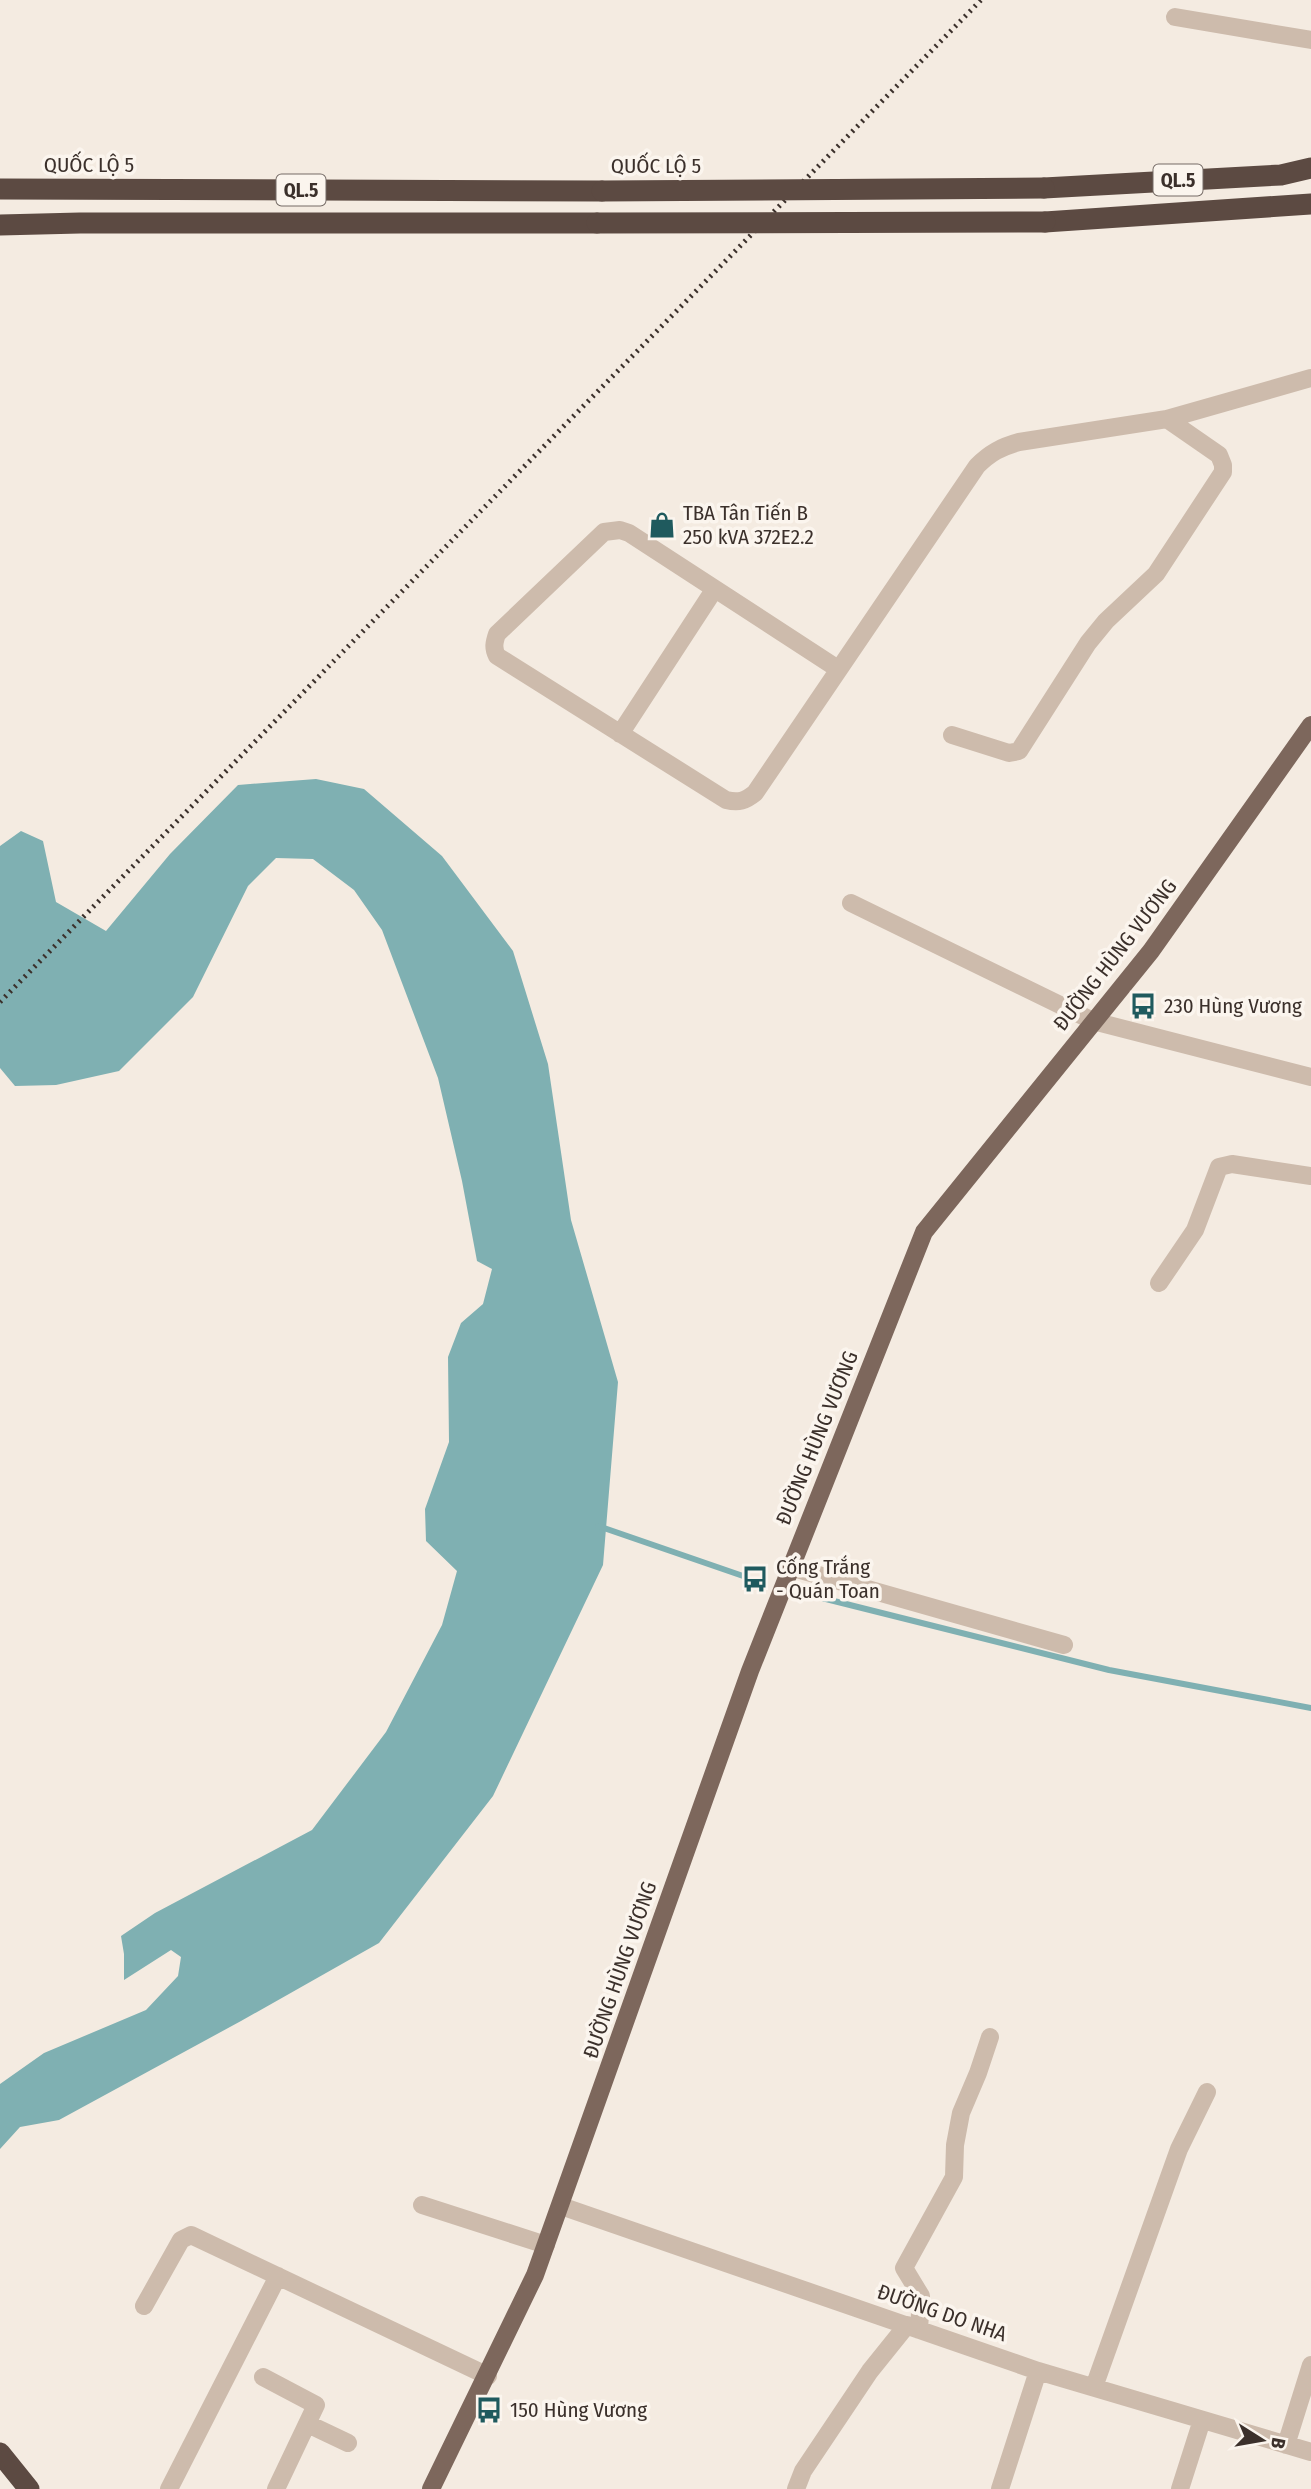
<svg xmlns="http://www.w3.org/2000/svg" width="1311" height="2489" viewBox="0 0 1311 2489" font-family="'Fira Sans Condensed',sans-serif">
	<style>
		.water { fill: #7fb0b2 }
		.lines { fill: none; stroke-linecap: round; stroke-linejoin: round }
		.stream { stroke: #7fb0b2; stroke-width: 6 }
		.minor { stroke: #cdbbac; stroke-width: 18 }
		.major { stroke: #7d675c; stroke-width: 18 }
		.highway { stroke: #5c4a42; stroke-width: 21 }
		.rail { stroke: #3b302b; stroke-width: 5; stroke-dasharray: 2 5; stroke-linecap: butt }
		.highway-bridge { stroke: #5c4a42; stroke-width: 21 }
		.labels { text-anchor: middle; stroke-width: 7; stroke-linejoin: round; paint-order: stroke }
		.shield { fill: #fbf5ee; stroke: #756b66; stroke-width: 2 }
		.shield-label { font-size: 19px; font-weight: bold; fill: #3b302b }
		.street-label { font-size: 21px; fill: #3b302b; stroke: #fbf5ee }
		.poi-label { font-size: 21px; fill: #3b302b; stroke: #fbf5ee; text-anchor: start }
	</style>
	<rect width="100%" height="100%" fill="#f4ebe1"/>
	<path class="water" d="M316 779 364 789 442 856 513 951 548 1064 571 1220 618 1382 603 1565 493 1796 379 1943 241 2021 59 2120 20 2127 0 2149V2084L44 2053 146 2010 178 1976 181 1957 171 1950 124 1980V1954L121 1936 155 1913 312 1830 386 1732 442 1625 457 1571 426 1541 425 1509 449 1442 448 1357 461 1323 483 1304 492 1269 477 1261 462 1181 438 1078 382 930 354 890 313 859 276 858 248 886 193 997 119 1071 56 1085 15 1086 0 1068V846L21 831 43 841 56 902 106 931 170 854 238 785Z"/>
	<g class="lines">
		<path class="stream" d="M598 1526 746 1577
			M814 1596 1109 1670 1311 1708"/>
		<path class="minor" d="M1175 17 1311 40
			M838 669 629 533 620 530 604 532 497 634C494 643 493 648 497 656L726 800C739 803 745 801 755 793L977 466C990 453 1001 447 1019 442L1167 419 1311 378
			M620 734 714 590
			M952 735 1009 753 1019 751 1088 643 1106 621 1156 574 1223 472V465L1219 455 1167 419
			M851 903 1093 1021 1311 1077
			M1159 1283 1195 1230 1219 1167 1232 1164 1311 1176
			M790 1567 1064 1645
			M422 2205 546 2245
			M561 2206 1038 2371 1311 2452
			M144 2306 181 2240 191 2235 488 2376
			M919 2330 921 2296 904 2268 954 2177 955 2145 961 2113 978 2073 990 2037
			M263 2377 316 2405 276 2489
			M1094 2387 1179 2149 1207 2092
			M308 2424 348 2443
			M1286 2445 1311 2365
			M169 2489 278 2276
			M796 2489 803 2471 870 2371 907 2325
			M1000 2489 1038 2371
			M1180 2489 1202 2420"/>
		<path class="major" d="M431 2489 535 2275 750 1671 924 1232 1151 951 1311 725"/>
		<path class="highway" d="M1044 188 1281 175 1311 168
			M0 189 602 191
			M1045 222 1311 204
			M0 225 80 223H597
			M0 2453 29 2489"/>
		<path class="rail" d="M0 1002 981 0"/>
		<path class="highway-bridge" d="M602 191 1044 188
			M597 223 1045 222"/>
	</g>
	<defs>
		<g id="shop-bare" transform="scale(2.1)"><path d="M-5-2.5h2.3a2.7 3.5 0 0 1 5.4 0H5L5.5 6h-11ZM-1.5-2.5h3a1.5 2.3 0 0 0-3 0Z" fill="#1f5a5e" stroke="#fbf5ee" stroke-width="2.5" paint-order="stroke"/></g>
		<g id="bus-bare" transform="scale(2.1)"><path d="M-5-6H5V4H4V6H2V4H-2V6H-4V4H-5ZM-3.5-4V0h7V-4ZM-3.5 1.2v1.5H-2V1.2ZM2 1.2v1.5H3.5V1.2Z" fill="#1f5a5e" stroke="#fbf5ee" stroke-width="2.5" paint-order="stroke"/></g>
	</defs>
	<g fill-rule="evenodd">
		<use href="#shop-bare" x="662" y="525"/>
		<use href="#bus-bare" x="1143" y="1006"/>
		<use href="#bus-bare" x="755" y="1579"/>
		<use href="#bus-bare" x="489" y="2410"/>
	</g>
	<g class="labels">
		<g class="shield">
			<rect x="1153.5" y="164.5" width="49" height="31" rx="5"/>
			<rect x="276.5" y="174.5" width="49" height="31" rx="5"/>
		</g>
		<g class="shield-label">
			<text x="1178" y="187">QL.5</text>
			<text x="301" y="197">QL.5</text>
		</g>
		<g class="street-label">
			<text x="89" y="172">QUỐC LỘ 5</text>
			<text x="656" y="173">QUỐC LỘ 5</text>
			<text transform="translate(1115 955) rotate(-52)" y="7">ĐƯỜNG HÙNG VƯƠNG</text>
			<text transform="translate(817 1438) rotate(-68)" y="7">ĐƯỜNG HÙNG VƯƠNG</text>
			<text transform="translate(620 1970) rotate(-71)" y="7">ĐƯỜNG HÙNG VƯƠNG</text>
			<text transform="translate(942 2313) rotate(19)" y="7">ĐƯỜNG DO NHA</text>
		</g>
		<g class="poi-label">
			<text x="683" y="520">TBA Tân Tiến B<tspan x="683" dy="24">250 kVA 372E2.2</tspan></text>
			<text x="1164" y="1013">230 Hùng Vương</text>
			<text x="776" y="1574">Cống Trắng<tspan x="776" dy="24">- Quán Toan</tspan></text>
			<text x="510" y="2417">150 Hùng Vương</text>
		</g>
	</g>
	<g transform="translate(1262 2440) rotate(101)" stroke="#fbf5ee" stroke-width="5" paint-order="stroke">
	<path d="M0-5L12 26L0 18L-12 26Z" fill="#3b302b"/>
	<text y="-10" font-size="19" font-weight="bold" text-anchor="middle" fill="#3b302b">B</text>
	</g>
</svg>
